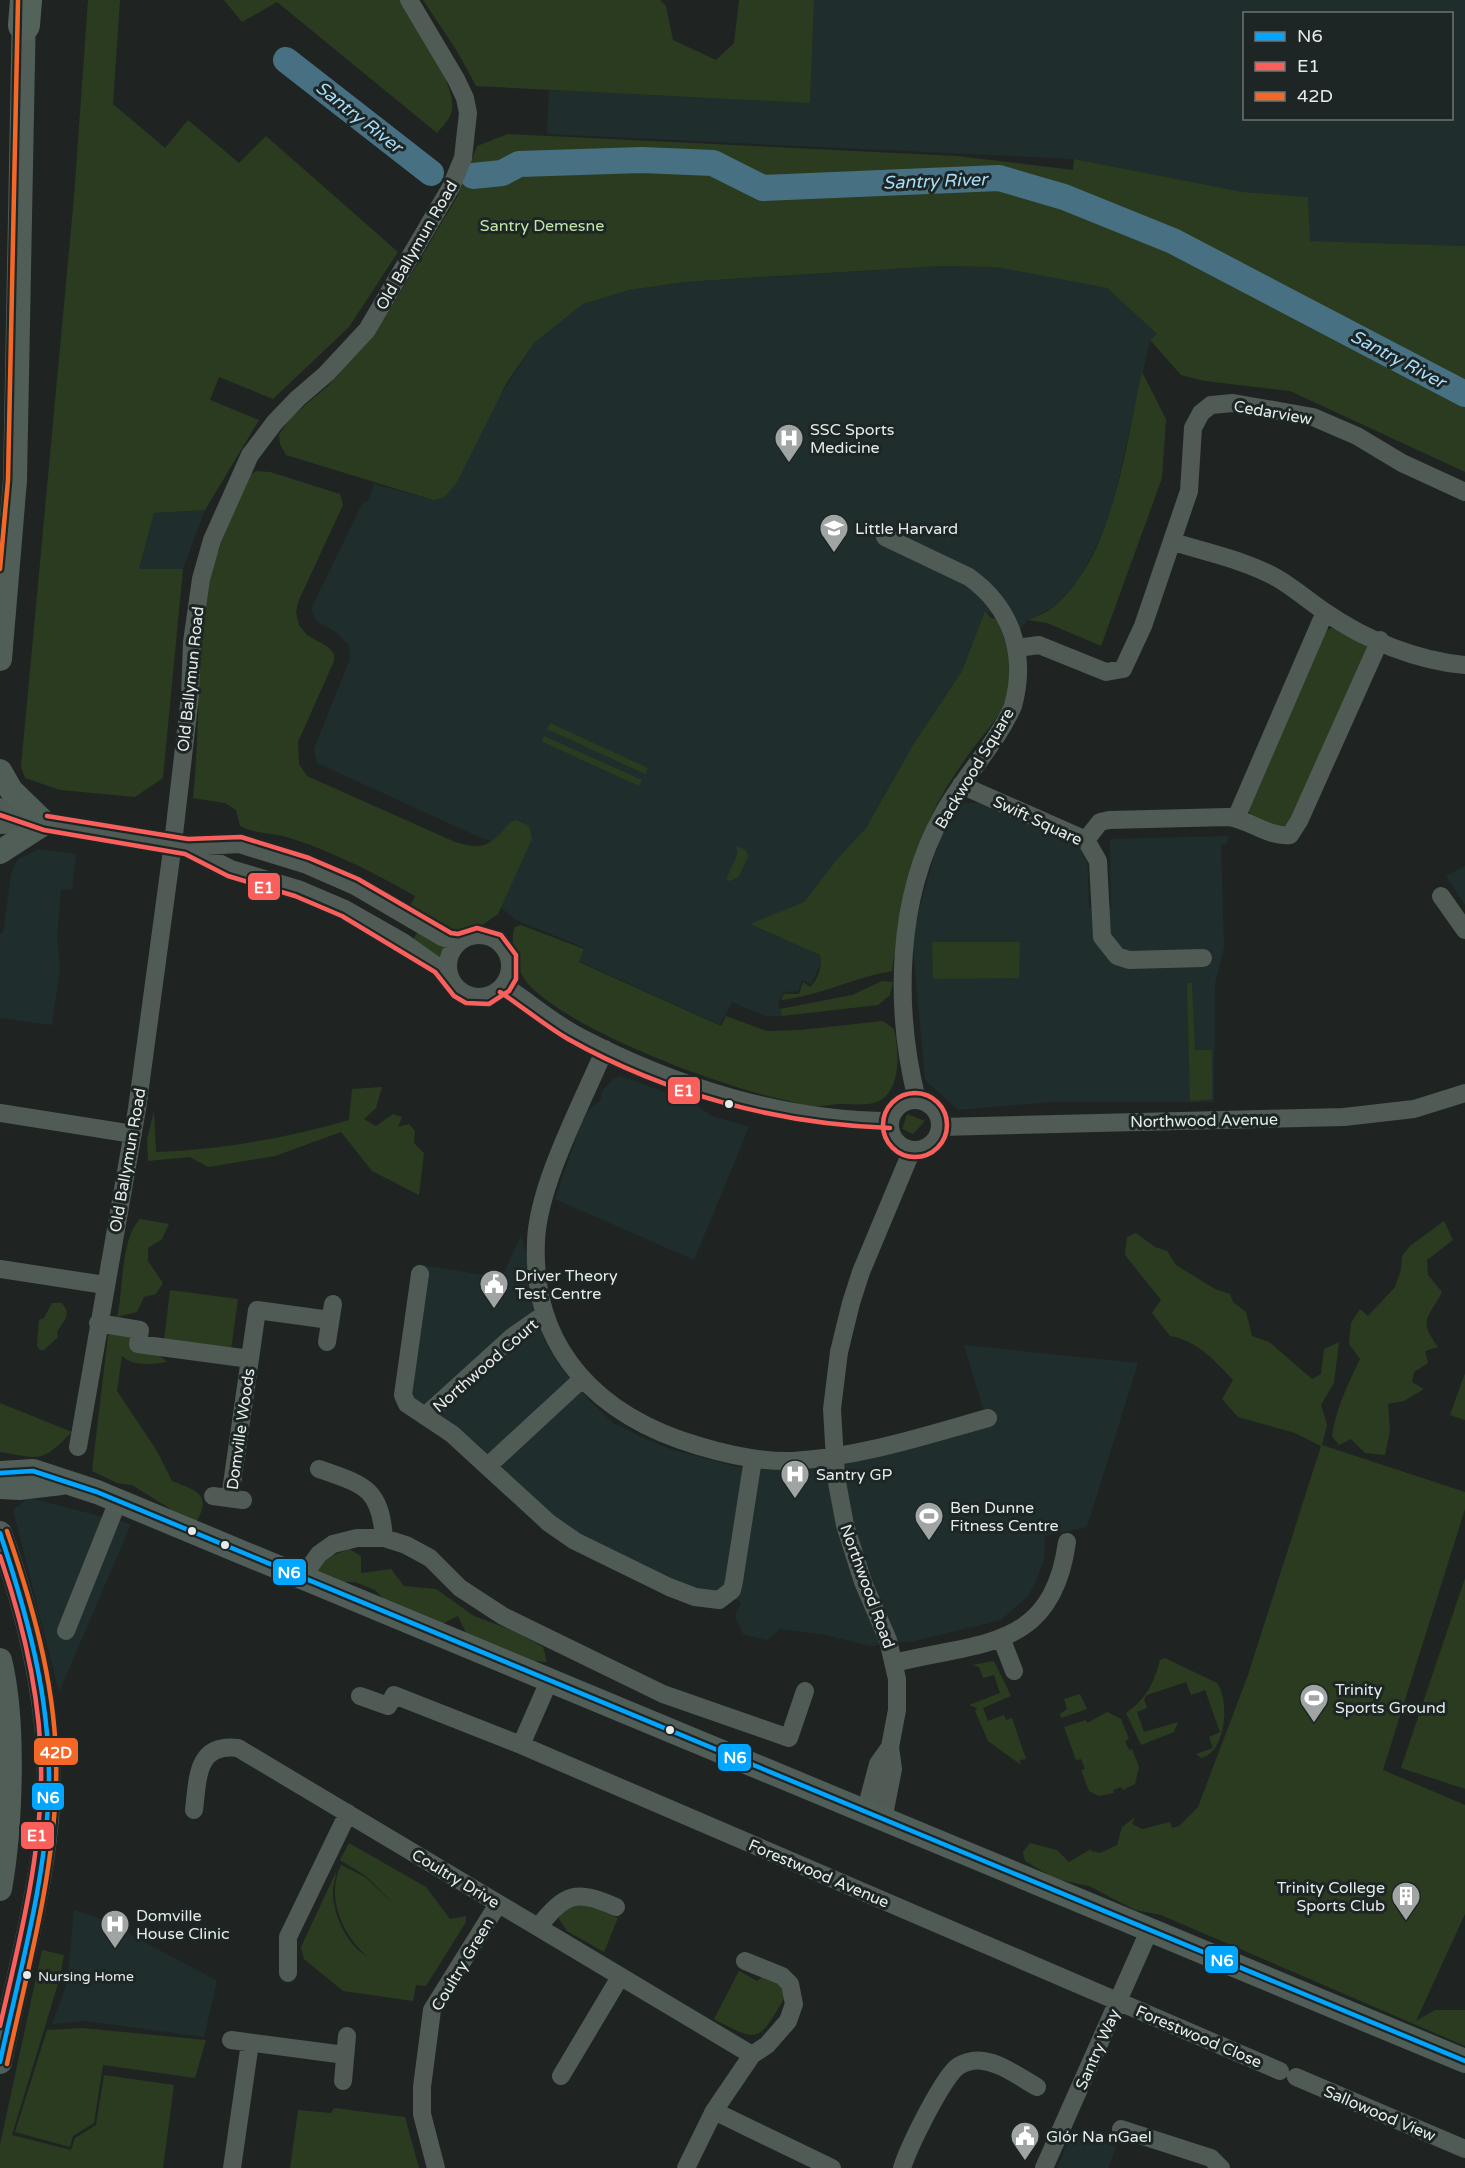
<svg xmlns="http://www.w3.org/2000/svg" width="1465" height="2168" viewBox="0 0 1465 2168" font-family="'Varela Round',sans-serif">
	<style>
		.built { fill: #1f2e2c; fill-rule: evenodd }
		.green { fill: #2b3b20 }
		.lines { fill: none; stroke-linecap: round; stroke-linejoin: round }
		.river { stroke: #487083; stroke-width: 26 }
		.street { stroke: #505b55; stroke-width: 18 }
		.secondary { stroke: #515e57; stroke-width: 24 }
		.highway { stroke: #53635a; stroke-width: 32 }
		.bus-1-casing { stroke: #1d2624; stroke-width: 9 }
		.bus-2-casing { stroke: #1d2624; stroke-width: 9 }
		.bus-3-casing { stroke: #1d2624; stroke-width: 9 }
		.bus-1 { stroke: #00a6ff; stroke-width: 4.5 }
		.bus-2 { stroke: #fb5f5c; stroke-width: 4.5 }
		.bus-3 { stroke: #f36827; stroke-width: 4.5 }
		.bus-dot { fill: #e5ebea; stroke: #1d2624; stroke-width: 2 }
		.labels { text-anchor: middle; stroke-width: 6; stroke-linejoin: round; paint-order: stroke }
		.bus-label { font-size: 14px; fill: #e5ebea; stroke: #1d2624; text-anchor: start }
		.park-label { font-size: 16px; fill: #c0e4a7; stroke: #1d2624 }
		.street-label { font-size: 16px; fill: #e5ebea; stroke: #1d2624 }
		.poi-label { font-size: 16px; fill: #e5ebea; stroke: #1d2624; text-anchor: start }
		.water-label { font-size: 18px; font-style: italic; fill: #a4dcfa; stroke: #1d2624 }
		.line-badge { stroke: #1d2624; stroke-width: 2 }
		.badge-label { font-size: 16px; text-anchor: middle; font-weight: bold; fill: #fff }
	</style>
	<rect width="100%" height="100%" fill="#1f2423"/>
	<path class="built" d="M814 0H1465V246L1309 241 1308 197 1243 192 1074 159 547 134 549 90 810 103ZM1244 14H1452V118H1244Z
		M941 266 996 267 1107 288 1157 334 1150 340 1109 522 1079 580 1054 607 1028 620 1021 629 985 611 962 671 913 745 866 828 838 858 804 902 751 924 820 955 821 963 811 984 802 980 798 991 784 992 778 1003 782 1016H765L732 1002 720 1025 579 961 585 948 516 920 498 905 523 853 477 836 317 763 314 749 350 659 349 645 333 630 317 622 311 609 363 502 368 501 374 484 433 500 534 343 583 304 629 290 685 282Z
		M205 510 183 569H139L154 513Z
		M963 803H983L1087 850 1089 908H1111L1110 839 1228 836 1227 843 1221 844 1224 947 1215 984 1214 1102H1050L958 1110 925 1080 912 936 938 842Z
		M39 849 76 854 72 890 61 889 57 938 60 970 52 1025 0 1018V933H3L11 874 18 859Z
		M1465 866V905L1446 876Z
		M621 1076 690 1101 712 1116 749 1127 694 1260 555 1199 584 1114 600 1101 603 1090 613 1079Z
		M521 1235 532 1274 544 1340 562 1369 589 1400 613 1423 644 1438 670 1449 737 1467 808 1468 988 1425 964 1345 1138 1363 1087 1527 1045 1536 1044 1560 1036 1581 1028 1596 1001 1620 915 1641 870 1646 826 1635 780 1629 767 1640 743 1634 735 1616 741 1602 727 1596 719 1600 609 1560 403 1395 416 1264 502 1278Z
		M29 1498 131 1524 59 1692 13 1510Z
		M74 1910 102 1919 217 1981 204 2037 85 2021 52 2024 67 1983Z
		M1074 2129 1116 2147 1108 2168H1057Z"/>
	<path class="green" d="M88 0H120L113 104 165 148 188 120 239 163 266 136 398 252 349 327 273 399 219 377 210 400 259 420 205 510 154 513 139 569H183L163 778 135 797 60 790 25 778 21 767 74 197Z
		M224 0H401C416 23 456 83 452 110 451 118 442 127 437 133L277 2 242 22Z
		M423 0H660L666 6 673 40 716 60 734 43 739 0H814L810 103 476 86 457 51Z
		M508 134 957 156 1073 170 1074 159 1243 192 1308 197 1310 241 1465 246V472L1290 391 1205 381 1181 375 1150 340 1157 334 1107 288 996 267 941 266 760 277 685 282 629 290 583 304 534 343 506 384 457 482 445 497 433 500 286 455 280 444 279 435 289 419 328 386 394 303 457 197 477 146Z
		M1142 372 1166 419 1162 478 1101 646 1047 623 1028 620C1037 616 1049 612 1056 605 1115 552 1125 446 1142 372Z
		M256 471 270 472 340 494 343 505 298 602 296 613 299 625 307 635 328 647 334 654V661L298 742 299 764 307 776 455 842C477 848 484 850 502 832 507 826 508 823 516 820L529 826 532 839 498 914 481 926 457 933 444 929 410 907 415 896C376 874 336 853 293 839 276 833 255 834 240 826L236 810 225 803 193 798C200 730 197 661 207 593 214 553 233 514 247 477Z
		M985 611 991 618 997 619C1001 631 1006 642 1009 654 1019 701 992 722 968 755 955 774 940 796 931 817 909 868 900 917 892 971 852 978 823 995 781 1000L784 994H799L803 982 810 987C818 980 823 965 820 955L750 924 804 902 838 858 866 828 913 745 962 671Z
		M1331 628 1366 644 1367 648 1289 825C1276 828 1255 822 1247 810L1324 632Z
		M550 723 648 768 645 774 547 729Z
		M544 736 642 780 639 786 541 741Z
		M737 846 746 850 748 857 739 876 730 881 726 880 737 855Z
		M521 925 584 949 579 962 721 1026 726 1016 767 1031 800 1030 883 1021 894 1029C899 1049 902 1089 879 1101 869 1106 855 1104 843 1104 833 1104 822 1107 812 1106 803 1106 794 1102 785 1100 719 1086 577 1033 530 986 518 974 508 942 515 927Z
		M419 930 446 947 443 960 413 940Z
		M932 942H1020L1019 978 933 979Z
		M882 981 893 982 890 995 878 1005 782 1016 780 1009 852 995Z
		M1187 983H1192L1195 1050H1212V1099L1190 1101Z
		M382 1087 376 1108 364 1119 376 1126 393 1114 402 1117 398 1127 409 1124 415 1131 414 1143 424 1153 419 1195 372 1171 341 1132 275 1156 208 1167 190 1157 148 1161 147 1139 154 1111 156 1152C221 1150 286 1138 349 1120L352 1089Z
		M907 1114 925 1121 913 1134 902 1129Z
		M140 1219 169 1224 162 1239 148 1248V1261L163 1283 156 1294 144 1297 137 1312 117 1317C124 1288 120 1240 140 1219Z
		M1444 1221 1453 1240 1427 1260 1428 1275 1442 1292C1429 1318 1417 1319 1438 1347L1425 1351 1428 1363 1414 1372 1412 1382 1424 1389 1404 1401 1388 1404 1390 1431 1385 1455 1365 1453 1351 1439 1339 1445 1332 1436C1336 1408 1348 1384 1360 1359L1349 1344 1351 1323 1360 1309 1368 1316 1395 1287 1401 1270 1402 1256 1410 1246Z
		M1136 1233 1155 1247 1167 1251 1176 1265 1215 1289 1230 1294 1233 1302 1246 1312 1252 1336 1269 1342 1312 1379 1321 1374 1324 1349 1339 1342 1334 1383 1321 1405 1327 1425 1322 1445 1465 1492V1509L1383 1770 1465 1805V1914L1416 2021 1435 2010H1465V2046L1161 1915 1135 1910 1089 1886 1056 1879 1025 1861 1023 1852 1030 1843 1057 1850 1069 1862 1091 1849V1851L1100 1853 1117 1845 1122 1827 1135 1817 1132 1824 1142 1829 1170 1822 1172 1828 1179 1826 1198 1807 1248 1675 1321 1446 1295 1433 1238 1417 1222 1399 1233 1380C1214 1360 1198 1341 1170 1336L1152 1313 1161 1300 1125 1255 1127 1237Z
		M170 1290 238 1299 231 1350 164 1341Z
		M52 1303H62L67 1311 66 1318 57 1332 58 1337 44 1350H40L37 1346 39 1320 44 1318Z
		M109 1327 131 1332 167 1362C151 1364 134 1367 122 1356L117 1391 157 1451 172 1481C193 1490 213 1492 197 1521L179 1520 169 1508 132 1485 117 1483 92 1471Z
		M1465 1373V1420L1450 1415Z
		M0 1403 72 1432C41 1463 42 1459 0 1452Z
		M349 1549 361 1556V1573L391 1569 404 1586 436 1589 474 1616 514 1631 543 1647 547 1662 531 1661 467 1635 458 1616 442 1624 386 1601 375 1590 355 1582H342L316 1571 327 1558Z
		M1465 1578V1789L1401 1768Z
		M1165 1658 1217 1683C1230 1700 1226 1753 1201 1758L1196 1754 1213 1748 1209 1737 1220 1732 1205 1690 1191 1695 1186 1682 1147 1695 1144 1699 1147 1708 1137 1712 1144 1732 1178 1722 1174 1732 1141 1745 1126 1713C1146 1699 1154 1683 1160 1660Z
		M994 1661 1011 1696 983 1708 988 1721 1004 1715 1006 1720 1012 1718 1026 1759 1020 1760 1021 1765 988 1741 975 1711 977 1708 969 1705 1000 1693 994 1675 983 1678 979 1667 972 1665Z
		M1080 1694 1087 1709 1061 1718 1060 1714 1067 1709 1064 1699Z
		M1107 1712 1121 1719 1129 1739 1125 1741 1129 1750 1132 1749 1139 1767 1135 1784 1123 1790 1121 1787 1113 1790 1114 1793 1099 1796 1089 1791 1081 1770 1085 1769 1081 1759 1076 1760 1064 1727 1086 1720 1087 1723Z
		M349 1843 426 1887 450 1919 466 1916V1922L426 1986 416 1985 413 2001 343 1991 304 1959 301 1947 336 1872C336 1877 333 1885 333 1891 332 1914 348 1947 368 1957 343 1936 325 1897 341 1865L365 1877 396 1906 366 1876 340 1860Z
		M578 1900 618 1918 604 1952 567 1931 559 1919 561 1908Z
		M42 1950 64 1955 60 1977 12 2135 71 2150 75 2138 96 2125 104 2075 174 2085 163 2168H0V2145Z
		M739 1971 757 1981 764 1976 781 1986 785 1997C759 2041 760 2044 714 2019Z
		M82 2028 206 2040 195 2078 103 2065 94 2123 73 2136 70 2147 15 2132 47 2030Z
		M334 2108 405 2117 419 2168H290L298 2110 331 2113Z"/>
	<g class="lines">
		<path class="river" d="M286 60 431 173
			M473 176 502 173 519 164 642 160 713 163 763 188 999 178 1064 197 1173 241 1465 394"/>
		<path class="street" d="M885 537 969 577C1012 608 1027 655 1013 706 996 745 963 777 943 814 896 898 894 1008 917 1100
			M1174 542C1208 553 1245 560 1277 578 1294 588 1309 601 1325 612 1365 640 1418 661 1465 665
			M1017 648 1039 645 1106 672 1123 669 1143 626 1189 491 1193 428 1201 413 1211 405 1233 403 1313 417 1357 436 1402 463 1465 492
			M961 785 1086 840 1098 861 1102 937 1117 956 1129 960 1203 958
			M0 807 37 820
			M1236 818 1325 612
			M0 825 45 823 187 847 231 869 298 889 345 909 403 942 448 974
			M1086 840 1100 822 1109 820 1228 817C1249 819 1269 838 1290 835L1299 821 1380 640
			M188 847 239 844 307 865 355 886 442 937 459 942
			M1441 896 1465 930
			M448 966a31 31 0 1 1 62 0a31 31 0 1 1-62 0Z
			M504 986C530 1002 552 1023 580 1037 674 1086 783 1121 890 1121
			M605 1049C582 1103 538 1185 536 1241 531 1351 600 1417 699 1446 729 1455 762 1462 793 1461 860 1457 924 1436 988 1418
			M890 1125a25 25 0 1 1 50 0a25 25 0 1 1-50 0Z
			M0 1113 133 1134
			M940 1127 1344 1117 1414 1109 1465 1093
			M0 1269 105 1285
			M420 1274 403 1395 407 1404 452 1434 549 1523 575 1541 669 1587 695 1597 719 1600 732 1590 734 1581 753 1459
			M98 1323 140 1330 138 1344 250 1359
			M327 1342 333 1304
			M425 1416 512 1337 545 1314
			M78 1447 137 1109 173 843 190 696 192 642 201 579 212 540 250 455 275 422 297 399 326 374 367 330 451 187 463 158 468 113 465 98 456 79 409 0
			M489 1465 582 1379
			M319 1469C364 1485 380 1487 384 1538
			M213 1496 243 1500
			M230 1498 257 1310 330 1320
			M303 1576 319 1554 333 1544 357 1538H384L406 1545 430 1558 460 1588 503 1616 663 1694 789 1738 805 1691
			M66 1631 118 1501
			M1002 1640 1014 1671
			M894 1663C979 1641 1052 1652 1067 1542
			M360 1696 388 1706 394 1695 521 1745 1280 2071
			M521 1745 549 1681
			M194 1810C198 1778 196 1743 238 1748L752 2055
			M865 1813 878 1764 890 1747
			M883 1820 893 1769 890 1747 897 1710V1679L888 1640 863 1582 845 1525 836 1477 832 1409 839 1352 851 1303 861 1272 912 1150
			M538 1927C566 1893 575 1889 616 1907
			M288 1973V1937L348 1813
			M231 2040 345 2055
			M561 2076 620 1977
			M1296 2077 1465 2149
			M343 2081 347 2036
			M714 2111 832 2168
			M1121 2129 1211 2158 1221 2168
			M232 2168 250 2043
			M436 2168 422 2114V2087L432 2010 498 1904
			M686 2168 714 2111 752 2055 767 2045 788 2021 794 2004 790 1984 782 1976 745 1961
			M902 2168C909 2146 938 2088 954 2070 960 2063 974 2059 983 2061 1001 2063 1021 2078 1037 2087
			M1044 2168 1149 1931"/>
		<path class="secondary" d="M0 659 15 480 24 8
			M0 771 11 790 45 823 0 852
			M0 1473 33 1471 97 1492 1465 2061
			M0 1487 19 1488 61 1483
			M0 1533C32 1623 56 1723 47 1819 40 1897 16 1984 0 2062
			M0 1660C15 1722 11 1827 0 1889"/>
		<path class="highway" d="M24 25 26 0"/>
		<g class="bus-1-casing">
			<path id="bus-1" d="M0 1473 33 1471 97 1492 1465 2061
				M0 1533C27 1614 50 1697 49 1783 47 1877 20 1970 0 2062"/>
		</g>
		<g class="bus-2-casing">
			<path id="bus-2" d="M0 815 44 830 185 854 228 876 295 896 342 916 435 972 454 996 466 1003 489 1004 509 991 516 979V955L501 935 477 928 458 934 451 933 358 879 309 858 241 837 188 839 47 816
				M500 992C523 1007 544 1025 568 1039 666 1094 777 1124 890 1128
				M883 1125a32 32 0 1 1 64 0a32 32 0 1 1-64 0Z
				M0 1556C25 1629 43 1707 41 1784 39 1866 18 1947 0 2026"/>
		</g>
		<g class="bus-3-casing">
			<path id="bus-3" d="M0 569 8 480 18 0
				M7 1531C35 1612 59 1698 56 1785 53 1879 27 1972 7 2064"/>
		</g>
		<use href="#bus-1" class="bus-1"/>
		<use href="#bus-2" class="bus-2"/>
		<use href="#bus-3" class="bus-3"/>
	</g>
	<defs>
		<g id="hospital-pin" transform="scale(1.5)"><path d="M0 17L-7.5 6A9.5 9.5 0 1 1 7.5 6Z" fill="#a0a5a4" stroke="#1d2624"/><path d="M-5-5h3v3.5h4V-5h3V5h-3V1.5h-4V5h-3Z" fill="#fff"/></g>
		<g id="school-pin" transform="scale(1.5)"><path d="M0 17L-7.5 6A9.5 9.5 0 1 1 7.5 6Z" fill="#a0a5a4" stroke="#1d2624"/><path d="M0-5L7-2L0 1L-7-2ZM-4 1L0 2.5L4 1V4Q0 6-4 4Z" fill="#fff"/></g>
		<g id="civic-pin" transform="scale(1.5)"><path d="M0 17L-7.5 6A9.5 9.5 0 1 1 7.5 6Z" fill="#a0a5a4" stroke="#1d2624"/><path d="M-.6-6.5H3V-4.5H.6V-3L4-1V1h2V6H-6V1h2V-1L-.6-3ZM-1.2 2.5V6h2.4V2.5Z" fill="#fff"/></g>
		<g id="stadium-pin" transform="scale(1.5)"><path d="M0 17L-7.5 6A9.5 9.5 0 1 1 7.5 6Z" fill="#a0a5a4" stroke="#1d2624"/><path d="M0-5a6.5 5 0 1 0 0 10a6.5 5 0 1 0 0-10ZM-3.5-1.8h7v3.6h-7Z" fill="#fff"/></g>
		<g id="building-pin" transform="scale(1.5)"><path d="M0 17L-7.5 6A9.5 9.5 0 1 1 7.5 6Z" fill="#a0a5a4" stroke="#1d2624"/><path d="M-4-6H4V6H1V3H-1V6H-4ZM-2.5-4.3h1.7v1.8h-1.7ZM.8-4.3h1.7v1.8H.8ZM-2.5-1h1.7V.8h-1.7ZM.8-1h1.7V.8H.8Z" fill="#fff"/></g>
	</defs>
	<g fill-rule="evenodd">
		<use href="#hospital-pin" x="789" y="438"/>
		<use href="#school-pin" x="834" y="528"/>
		<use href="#civic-pin" x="494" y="1284"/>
		<use href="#hospital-pin" x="795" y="1474"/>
		<use href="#stadium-pin" x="929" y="1516"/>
		<use href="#stadium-pin" x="1314" y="1698"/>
		<use href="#building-pin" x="1406" y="1896"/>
		<use href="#hospital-pin" x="115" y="1924"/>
		<use href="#civic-pin" x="1025" y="2136"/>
	</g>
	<g class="bus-dot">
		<circle cx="729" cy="1104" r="5"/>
		<circle cx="192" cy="1531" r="5"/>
		<circle cx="225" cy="1545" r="5"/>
		<circle cx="670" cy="1730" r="5"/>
		<circle cx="27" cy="1975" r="5"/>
	</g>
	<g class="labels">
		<g class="bus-label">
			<text x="38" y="1981">Nursing Home</text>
		</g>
		<g class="park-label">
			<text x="542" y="231">Santry Demesne</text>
		</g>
		<g class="street-label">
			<text transform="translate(416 245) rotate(-60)" y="6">Old Ballymun Road</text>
			<text transform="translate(1273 412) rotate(10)" y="6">Cedarview</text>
			<text transform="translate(190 679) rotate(-84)" y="6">Old Ballymun Road</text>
			<text transform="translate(974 768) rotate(-59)" y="6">Backwood Square</text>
			<text transform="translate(1038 820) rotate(25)" y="6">Swift Square</text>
			<text transform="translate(1204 1120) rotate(-1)" y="6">Northwood Avenue</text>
			<text transform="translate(127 1160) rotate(-80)" y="6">Old Ballymun Road</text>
			<text transform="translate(485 1365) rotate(-41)" y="6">Northwood Court</text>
			<text transform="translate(240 1429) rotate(-82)" y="6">Domville Woods</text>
			<text transform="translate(868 1586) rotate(70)" y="6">Northwood Road</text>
			<text transform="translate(819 1873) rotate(23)" y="6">Forestwood Avenue</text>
			<text transform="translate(456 1878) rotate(31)" y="6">Coultry Drive</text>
			<text transform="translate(462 1964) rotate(-59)" y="6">Coultry Green</text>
			<text transform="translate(1199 2036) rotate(23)" y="6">Forestwood Close</text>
			<text transform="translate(1097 2049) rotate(-66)" y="6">Santry Way</text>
			<text transform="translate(1380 2113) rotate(23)" y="6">Sallowood View</text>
		</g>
		<g class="poi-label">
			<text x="810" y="435">SSC Sports<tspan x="810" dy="18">Medicine</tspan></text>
			<text x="855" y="534">Little Harvard</text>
			<text x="515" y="1281">Driver Theory<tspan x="515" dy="18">Test Centre</tspan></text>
			<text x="816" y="1480">Santry GP</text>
			<text x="950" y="1513">Ben Dunne<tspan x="950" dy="18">Fitness Centre</tspan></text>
			<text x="1335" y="1695">Trinity<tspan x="1335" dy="18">Sports Ground</tspan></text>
			<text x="1385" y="1893" text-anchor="end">Trinity College<tspan x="1385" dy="18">Sports Club</tspan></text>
			<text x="136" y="1921">Domville<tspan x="136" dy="18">House Clinic</tspan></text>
			<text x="1046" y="2142">Glór Na nGael</text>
		</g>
		<g class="water-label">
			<text transform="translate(359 117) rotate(38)" y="6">Santry River</text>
			<text transform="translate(935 181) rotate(-2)" y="6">Santry River</text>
			<text transform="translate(1398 359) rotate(28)" y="6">Santry River</text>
		</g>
	</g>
	<g class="line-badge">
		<rect x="247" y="872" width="34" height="29" rx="6" fill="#fb5f5c"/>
		<rect x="667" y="1076" width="34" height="29" rx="6" fill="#fb5f5c"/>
		<rect x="272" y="1558" width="35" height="28" rx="6" fill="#00a6ff"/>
		<rect x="33" y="1737" width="46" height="29" rx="6" fill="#f36827"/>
		<rect x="717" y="1743" width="35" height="29" rx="6" fill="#00a6ff"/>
		<rect x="31" y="1782" width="34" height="29" rx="6" fill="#00a6ff"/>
		<rect x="20" y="1821" width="35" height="29" rx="6" fill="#fb5f5c"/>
		<rect x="1204" y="1945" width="35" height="29" rx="6" fill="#00a6ff"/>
	</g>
	<g class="badge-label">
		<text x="264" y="893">E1</text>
		<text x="684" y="1096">E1</text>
		<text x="289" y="1578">N6</text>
		<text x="56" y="1758">42D</text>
		<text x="735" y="1763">N6</text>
		<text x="48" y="1803">N6</text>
		<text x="37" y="1841">E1</text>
		<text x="1222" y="1966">N6</text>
	</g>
	<rect x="1243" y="12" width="210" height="108" fill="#1d2624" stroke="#6d7573" stroke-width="1.5"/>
	<rect x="1255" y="32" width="30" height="9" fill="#00a6ff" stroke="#6d7573" stroke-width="1.5"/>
	<text x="1297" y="42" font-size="18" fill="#e5ebea">N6</text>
	<rect x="1255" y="62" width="30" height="9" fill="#fb5f5c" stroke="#6d7573" stroke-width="1.5"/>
	<text x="1297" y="72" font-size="18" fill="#e5ebea">E1</text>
	<rect x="1255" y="92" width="30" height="9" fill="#f36827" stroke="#6d7573" stroke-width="1.5"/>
	<text x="1297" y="102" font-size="18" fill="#e5ebea">42D</text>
</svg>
